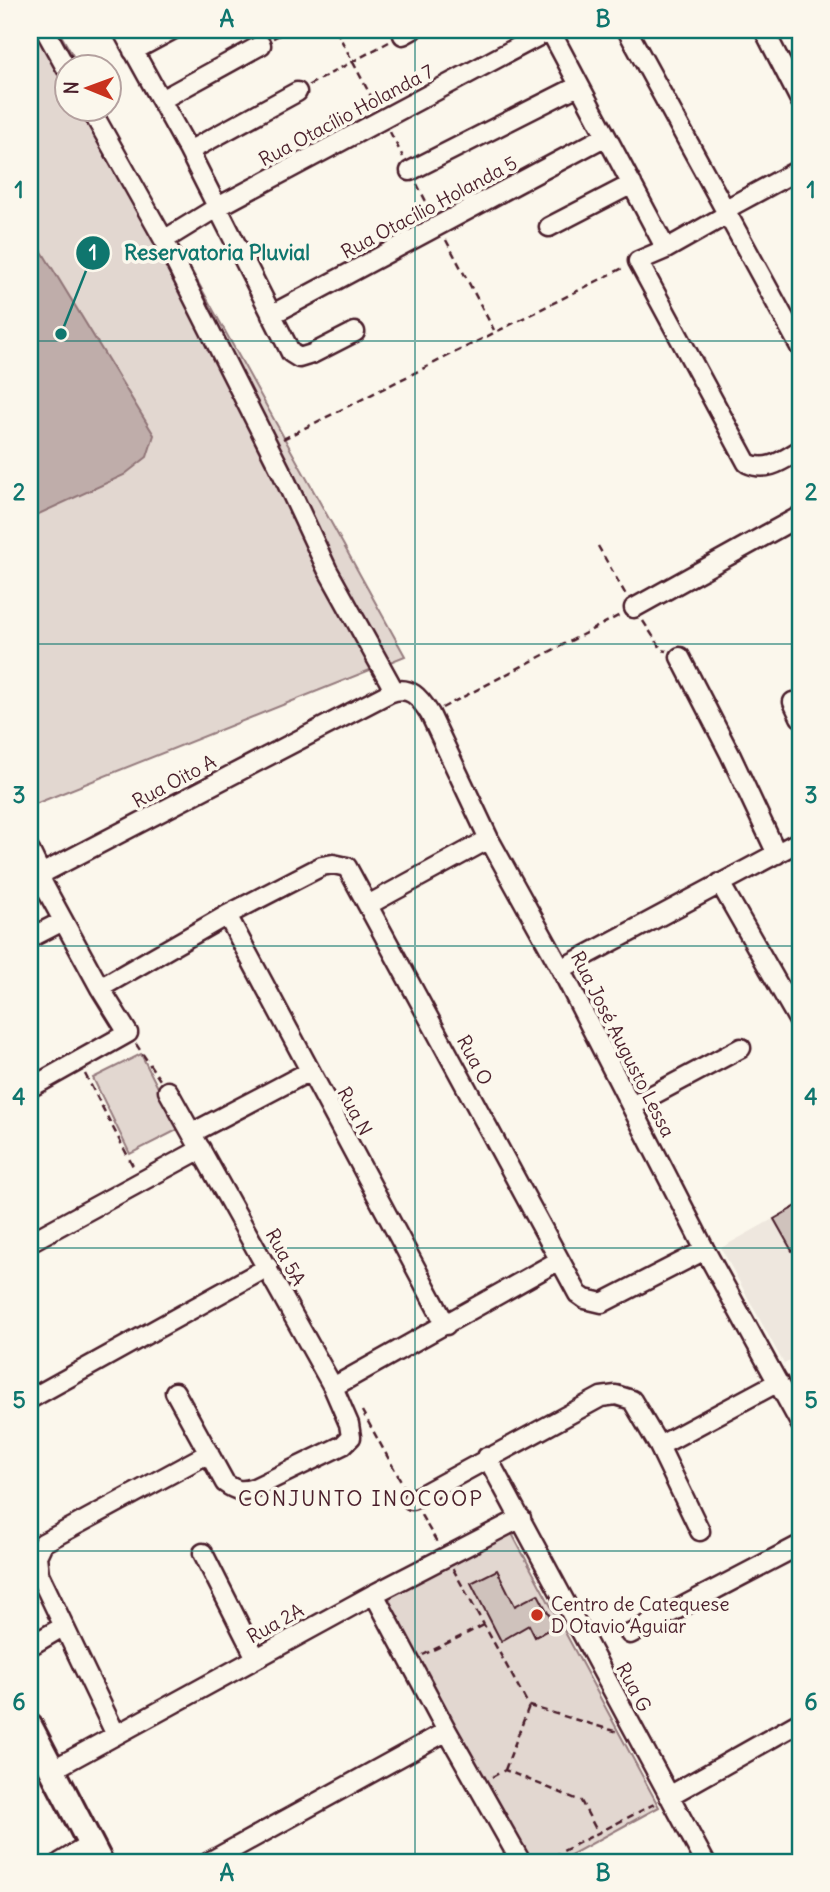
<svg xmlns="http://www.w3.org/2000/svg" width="830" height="1892" viewBox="0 0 830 1892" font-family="Delius,sans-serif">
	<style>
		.built { fill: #eee7de }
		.green { fill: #e2d7d0; stroke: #967b7e; stroke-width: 2 }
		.water { fill: #bfadaa; stroke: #907477; stroke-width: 2 }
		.building { fill: #cfc2bc; stroke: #4a1f2b; stroke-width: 2 }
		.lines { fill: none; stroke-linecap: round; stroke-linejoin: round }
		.street-casing { stroke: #4a1f2b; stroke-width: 23 }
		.secondary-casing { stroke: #4a1f2b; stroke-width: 30 }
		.path { stroke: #4a1f2b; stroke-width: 2.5; stroke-dasharray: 7 5; stroke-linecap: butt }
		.street { stroke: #fbf7ec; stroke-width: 18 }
		.secondary { stroke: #fbf7ec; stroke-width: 24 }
		.grid { fill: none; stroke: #0f766e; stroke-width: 2; stroke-opacity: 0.55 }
		.poi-dot { fill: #c8321e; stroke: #fbf7ec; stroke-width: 2.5 }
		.labels { text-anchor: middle; stroke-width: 7; stroke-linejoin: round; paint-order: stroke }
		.street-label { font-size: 19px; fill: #4a1f2b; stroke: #fbf7ec }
		.poi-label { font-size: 19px; fill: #4a1f2b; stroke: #fbf7ec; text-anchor: start }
		.neighbourhood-label { font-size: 21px; letter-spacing: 2px; fill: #4a1f2b; stroke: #fbf7ec }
		.leader { fill: none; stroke: #0f766e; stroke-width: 2.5 }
		.callout-dot { fill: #0f766e; stroke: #fbf7ec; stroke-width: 2.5 }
		.mark-label { font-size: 21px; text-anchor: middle; font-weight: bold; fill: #fff }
		.callout-label { font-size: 21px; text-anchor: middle; font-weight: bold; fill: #0f766e; stroke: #fbf7ec; stroke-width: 7; stroke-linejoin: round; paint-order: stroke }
		.neatline { fill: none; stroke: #0f766e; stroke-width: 2.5 }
		.grid-label { font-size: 23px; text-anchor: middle; font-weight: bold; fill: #0f766e }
	</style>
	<rect width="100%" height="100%" fill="#fbf7ec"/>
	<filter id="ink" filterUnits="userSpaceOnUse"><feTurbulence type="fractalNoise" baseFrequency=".0143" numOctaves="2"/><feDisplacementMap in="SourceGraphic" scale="14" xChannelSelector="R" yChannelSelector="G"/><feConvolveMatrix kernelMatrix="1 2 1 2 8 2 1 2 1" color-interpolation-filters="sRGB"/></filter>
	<g filter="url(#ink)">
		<path class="built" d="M800 1204V1356L784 1364 721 1248Z"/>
		<path class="green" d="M30 30H58L79 66H66V108L102 109 405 656 30 806Z
			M141 1054 179 1129 130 1154 93 1078Z
			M510 1530 659 1807 558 1862H527L386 1598Z"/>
		<path class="water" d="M30 232 154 435 147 457 124 475 30 518Z"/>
		<path class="building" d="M800 1204V1247L792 1251 774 1219Z
			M497 1570 515 1606 538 1594 555 1626 535 1637 529 1625 501 1641 471 1583Z"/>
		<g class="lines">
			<g class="street-casing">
				<path id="street" d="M45 30 66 68
					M122 30 189 151 291 353 299 358 312 354 355 332
					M550 30 666 249
					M627 30 800 347
					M764 30 800 100
					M403 35 412 30
					M133 51 172 30
					M161 100 261 45
					M90 108 164 240 283 475 327 569 394 690
					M189 151 297 92
					M410 171 578 86
					M726 209 800 169
					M728 214 666 249 638 261 747 463C767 473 783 460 800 450
					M549 227 632 184
					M164 240 216 208 550 30
					M271 315 606 136
					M634 608 800 516
					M680 657 730 754 777 854
					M793 702 800 717
					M30 851 42 876
					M720 883 800 1023
					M368 905 489 839
					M227 915 446 1325
					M30 938 63 921
					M561 969 800 841
					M100 988 227 915 322 866 333 864 347 867 578 1294 585 1299 602 1303 705 1250
					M30 1088 128 1033 100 988 41 880 45 872 389 693C410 684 420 698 430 714L489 839 561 969 705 1250 800 1423
					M168 1091 333 1387 349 1424 351 1437 343 1445 254 1488C241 1492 236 1491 225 1483L175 1392
					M632 1106 741 1048
					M192 1133 310 1071
					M30 1242 201 1149
					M333 1387 558 1261
					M30 1399 268 1267
					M659 1446 778 1382
					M487 1457 705 1862
					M412 1500 601 1397 616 1395 632 1400 659 1446 700 1531
					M203 1553 256 1658
					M374 1594 447 1731 521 1862
					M630 1634 800 1545
					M30 1646 64 1626
					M116 1735 39 1574 37 1556 43 1543 209 1453
					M52 1770 374 1594 521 1518
					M669 1796 800 1722
					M61 1862 91 1844
					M209 1862 447 1731"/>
			</g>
			<g class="secondary-casing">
				<path id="secondary" d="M30 1727 100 1862"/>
			</g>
			<path class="path" d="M336 30 375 104
				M273 38 290 30
				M309 85 389 42
				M390 132 403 157
				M417 184 432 213
				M446 240 494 330
				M283 439 623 268
				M598 546 626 595
				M643 621 662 650 667 651
				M442 708 620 615
				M136 1044 160 1080
				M85 1074 134 1168
				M362 1411 405 1488
				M421 1515 437 1542
				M453 1569 529 1706 618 1732
				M423 1655 484 1625
				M505 1770 529 1706
				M492 1777 505 1770 581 1801 598 1833
				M542 1862 654 1804"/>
			<use href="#street" class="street"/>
			<use href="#secondary" class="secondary"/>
		</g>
	</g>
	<path class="grid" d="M415 30V1862M30 341H800M30 644H800M30 946H800M30 1248H800M30 1551H800"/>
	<circle class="poi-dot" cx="537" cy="1615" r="7"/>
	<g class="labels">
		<g class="street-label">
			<text transform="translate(346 115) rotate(-28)" y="7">Rua Otacílio Holanda 7</text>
			<text transform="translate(429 207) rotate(-28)" y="7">Rua Otacílio Holanda 5</text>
			<text transform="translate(174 781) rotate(-28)" y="7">Rua Oito A</text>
			<text transform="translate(623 1044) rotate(63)" y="7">Rua José Augusto Lessa</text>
			<text transform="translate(475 1060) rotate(62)" y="7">Rua O</text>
			<text transform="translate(355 1111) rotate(62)" y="7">Rua N</text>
			<text transform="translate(286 1257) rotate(61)" y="7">Rua 5A</text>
			<text transform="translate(275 1623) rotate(-29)" y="7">Rua 2A</text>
			<text transform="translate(634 1687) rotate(62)" y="7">Rua G</text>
		</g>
		<g class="poi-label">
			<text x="551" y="1611">Centro de Catequese<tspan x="551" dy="22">D Otavio Aguiar</tspan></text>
		</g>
		<g class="neighbourhood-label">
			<text x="361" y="1506">CONJUNTO INOCOOP</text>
		</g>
	</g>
	<path class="leader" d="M61 334L93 253"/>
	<g class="callout-dot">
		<circle cx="61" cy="334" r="7"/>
		<circle cx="93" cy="253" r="18"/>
	</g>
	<g class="mark-label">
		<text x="93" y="260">1</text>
	</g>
	<g class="callout-label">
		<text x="217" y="260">Reservatoria Pluvial</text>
	</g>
	<rect width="830" height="1892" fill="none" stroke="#fbf7ec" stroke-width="77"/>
	<g transform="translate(88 88) rotate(271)"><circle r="33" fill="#fbf7ec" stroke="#b4a19f" stroke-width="2"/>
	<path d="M0-5L12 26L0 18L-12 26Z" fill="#c8321e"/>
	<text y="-10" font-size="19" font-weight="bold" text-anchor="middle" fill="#4a1f2b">N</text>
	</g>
	<rect x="38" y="38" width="754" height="1816" class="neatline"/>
	<g class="grid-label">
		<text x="227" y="27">A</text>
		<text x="603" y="27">B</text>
		<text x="19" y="198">1</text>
		<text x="811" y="198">1</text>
		<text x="19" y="500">2</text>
		<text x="811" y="500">2</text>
		<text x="19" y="803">3</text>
		<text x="811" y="803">3</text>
		<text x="19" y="1105">4</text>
		<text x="811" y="1105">4</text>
		<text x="19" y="1408">5</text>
		<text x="811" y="1408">5</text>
		<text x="19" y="1710">6</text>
		<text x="811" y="1710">6</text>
		<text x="227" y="1881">A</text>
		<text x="603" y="1881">B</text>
	</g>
</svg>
